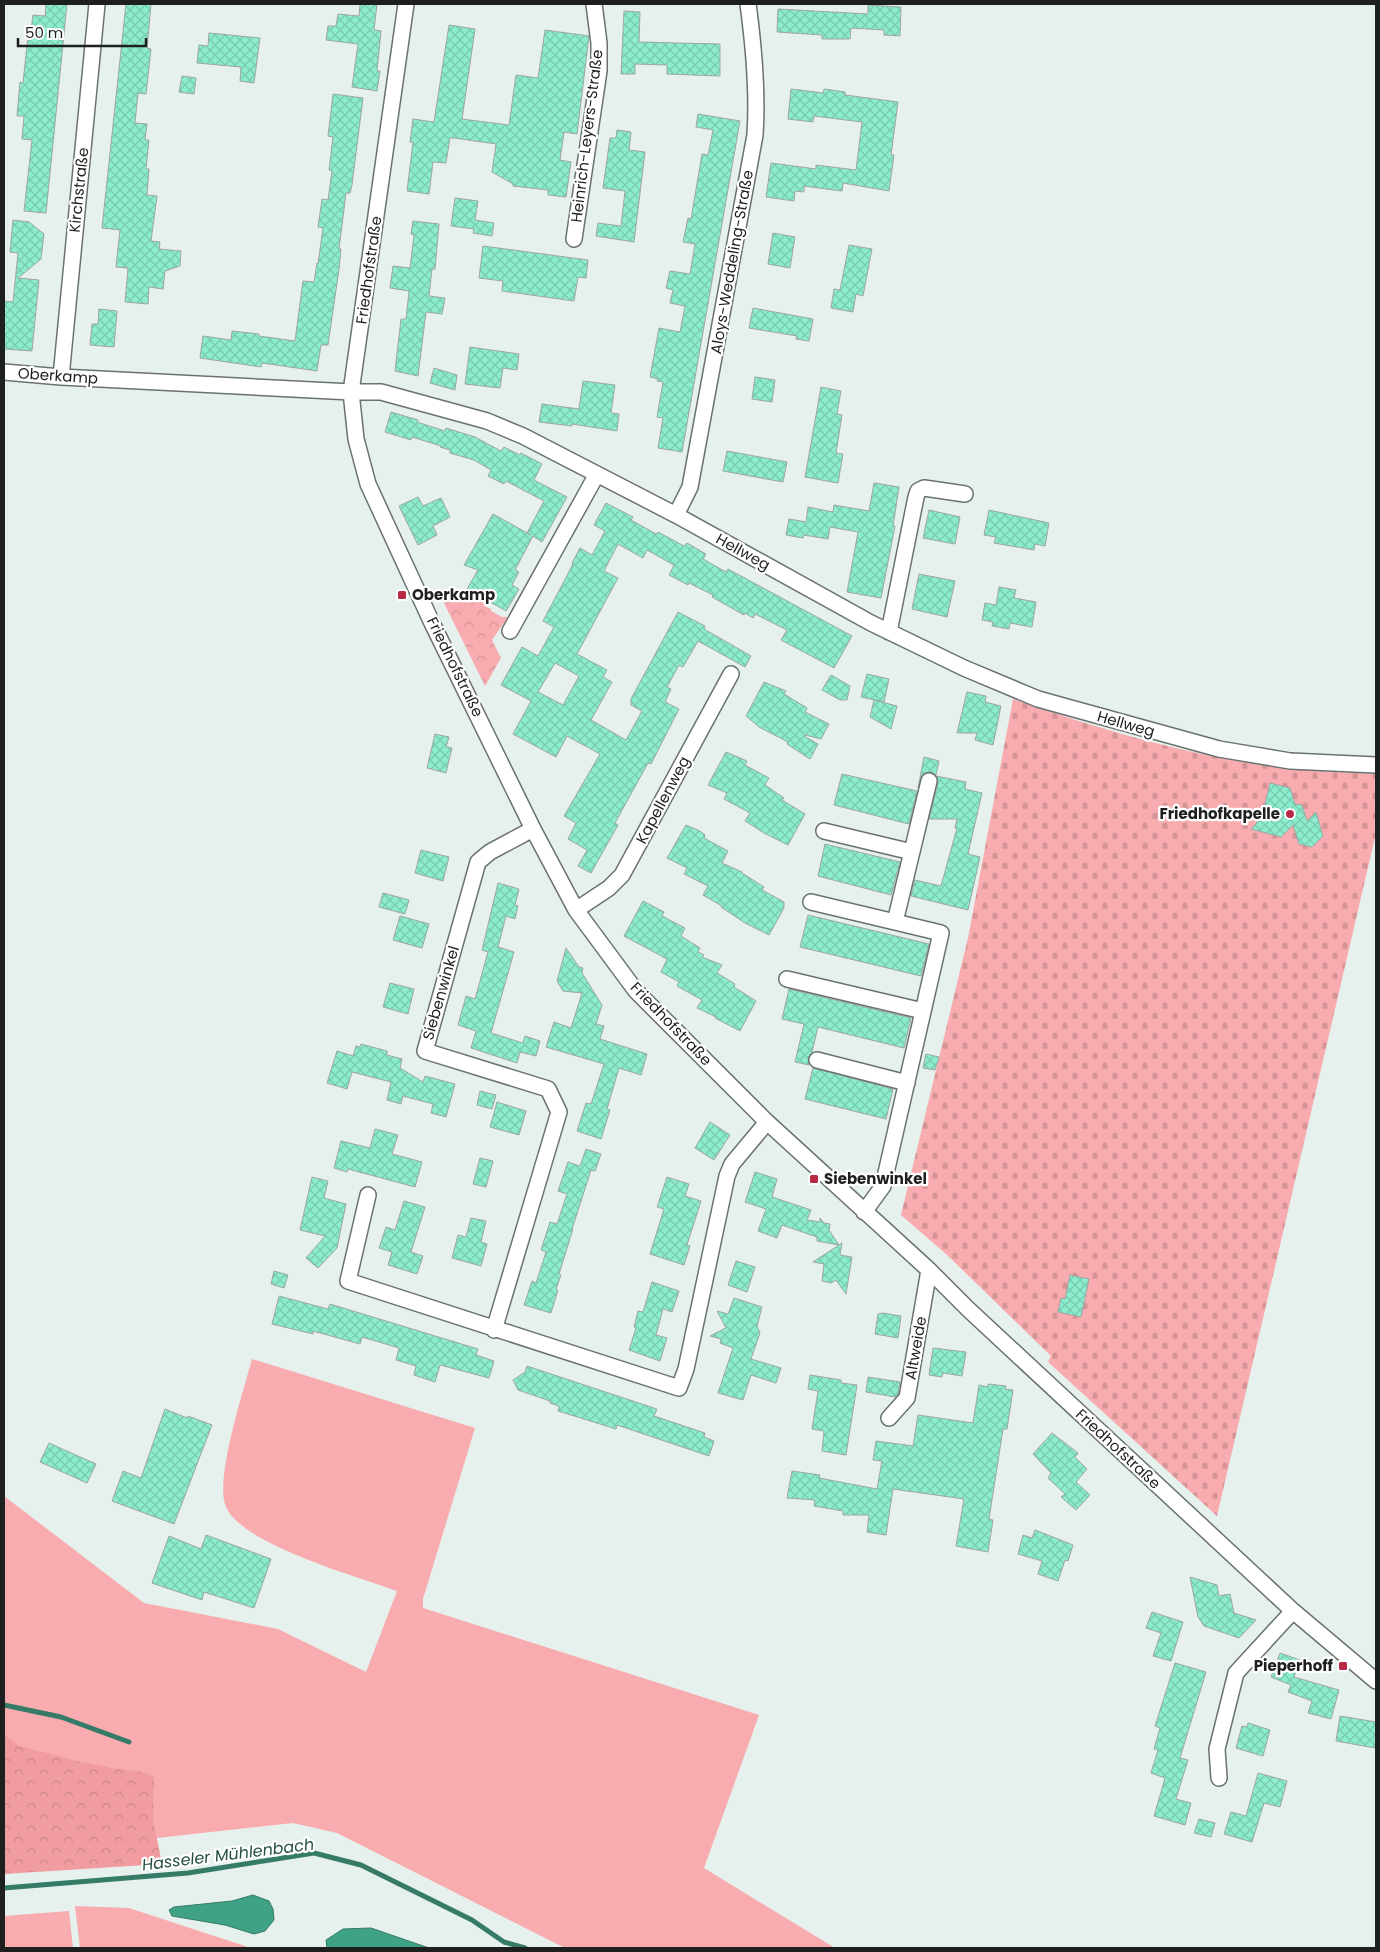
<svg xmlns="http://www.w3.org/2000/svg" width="1380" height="1952" viewBox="0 0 1380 1952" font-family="Poppins,sans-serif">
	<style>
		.grass { fill: #f8acaf }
		.forest { fill: url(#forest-crowns) }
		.cemetery { fill: url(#cemetery-stones) }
		.park { fill: url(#park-crowns) }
		.water { fill: #3fa286; stroke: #357b67 }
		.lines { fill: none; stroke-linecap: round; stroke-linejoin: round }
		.stream { stroke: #357b67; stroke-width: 5 }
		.building { fill: url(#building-cross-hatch); stroke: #9da6a2; fill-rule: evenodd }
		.minor-casing { stroke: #6a726f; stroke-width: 18 }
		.minor { stroke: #fff; stroke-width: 15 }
		.poi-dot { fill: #ba2944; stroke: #fff; stroke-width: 2 }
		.labels { text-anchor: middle; stroke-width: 4.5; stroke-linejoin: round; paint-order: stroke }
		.street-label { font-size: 15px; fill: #1d201f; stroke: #fff }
		.poi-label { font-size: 15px; font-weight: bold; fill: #1d201f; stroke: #fff; text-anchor: start }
		.water-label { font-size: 16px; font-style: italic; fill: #265043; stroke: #fff }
	</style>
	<defs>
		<pattern id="forest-crowns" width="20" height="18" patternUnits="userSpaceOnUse" patternTransform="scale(1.25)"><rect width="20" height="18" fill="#f09ca0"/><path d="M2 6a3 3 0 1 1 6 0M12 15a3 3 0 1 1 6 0" fill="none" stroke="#cd8689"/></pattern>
		<pattern id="cemetery-stones" width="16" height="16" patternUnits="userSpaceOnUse" patternTransform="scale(1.25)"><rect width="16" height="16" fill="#f8acaf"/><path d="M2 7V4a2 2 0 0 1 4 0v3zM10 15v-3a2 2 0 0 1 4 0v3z" fill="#d49496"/></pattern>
		<pattern id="park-crowns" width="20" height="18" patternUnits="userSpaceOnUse" patternTransform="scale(1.25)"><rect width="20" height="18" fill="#f8acaf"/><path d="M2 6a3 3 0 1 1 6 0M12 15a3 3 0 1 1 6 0" fill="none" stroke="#d49496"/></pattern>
		<pattern id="building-cross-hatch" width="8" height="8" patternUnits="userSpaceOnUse" patternTransform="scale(1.25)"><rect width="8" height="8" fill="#8cecce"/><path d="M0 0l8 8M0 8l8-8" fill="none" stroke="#78cab0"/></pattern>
	</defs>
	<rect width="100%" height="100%" fill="#e6f0ec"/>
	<path class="grass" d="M252 1359 475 1428 423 1599V1608L759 1715 704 1868 835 1948H565L337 1833 293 1823 4 1855V1496L144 1603 278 1629 366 1672 397 1591C357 1576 243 1545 226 1507 214 1481 244 1389 252 1359Z
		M75 1906 129 1908 251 1948H80Z
		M69 1911 73 1948H4V1916Z"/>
	<path class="forest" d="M4 1735 19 1746 78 1761 111 1768 138 1771 154 1776 153 1819 162 1864 4 1874Z"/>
	<path class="cemetery" d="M1013 699C1096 728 1182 754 1270 766 1305 771 1341 772 1376 774V833L1217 1516 1048 1362 1051 1356 946 1254 901 1215 968 938Z"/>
	<path class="park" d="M465 593 486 603 485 606 491 609V611L502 617H508L492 640 501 658 485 686 441 597Z"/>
	<path class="water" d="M253 1895 269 1901 273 1909 274 1920 265 1931 254 1934 225 1925 172 1916 169 1910 174 1907 232 1901Z
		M371 1928 429 1948H327L326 1940 343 1929Z"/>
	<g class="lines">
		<path class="stream" d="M4 1705 61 1717 129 1742
			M4 1888 188 1873 314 1853 361 1865 472 1920 504 1942 525 1948"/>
	</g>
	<path class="building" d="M46 4H67L46 213 24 211 32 140 22 139 24 116H17L20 82 23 83 28 36 30 37 33 15 45 16Z
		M126 4H151L147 48 151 49 146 94 138 93 135 123 147 124 145 140H149L146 169H149L147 195 157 196 151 241 160 242 159 249 181 251 180 266 165 271 163 289 149 287 148 304 125 302 128 268 116 267 120 230 102 228Z
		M360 4H377L374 30 381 31 377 71H380L377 91 352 87 358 44 326 40 328 26H336L338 14 359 16Z
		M868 5 901 7 900 36 884 35V30L851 28 850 39H822V35L777 32 778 9 868 14Z
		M624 11 640 12 639 42 720 44V76L667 74V65L635 64V74H621Z
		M449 25 475 29 462 119 509 125 516 75 538 78 545 30 589 36 577 134 564 132 560 160 571 162 566 197 548 195V190L513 186V184L492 172 496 144 454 138H450L446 163 433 162 429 194 407 191 413 142H410L413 119 434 122Z
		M209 33 260 38 254 83 240 81 241 67 197 63 199 45 208 46Z
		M182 76 196 78 194 94 179 92Z
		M791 89 823 93 824 89 845 92V95L898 102 891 155H894L889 191 843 183 842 191 804 186V192L795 191 794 201 766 197 771 163 816 169V165L856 170 862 122 814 116 813 122 788 119Z
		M333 94 363 98 352 185 350 193H346L339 249H341L339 269 328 345H321L317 371 262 363 261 367 200 358 203 336 231 340 232 331 259 334V336L295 341 303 281 314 282 317 263 318 264 323 228 318 227 322 199 328 200 332 171 329 170 333 137 328 136Z
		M698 114 740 121 682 452 658 448 663 418 657 417 663 382 657 381 658 379 650 377 659 328 680 332 685 306 670 303 673 290 666 288 670 271 690 274 695 244 683 242 688 218 691 219 702 154 708 155 713 130 696 127Z
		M617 130 631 132 629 150 645 152 634 242 596 236 598 223 621 226 625 191 603 188 610 138H616Z
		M455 198 478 201 475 220 494 223 492 236 473 233 474 229 451 226Z
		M13 220 29 222 44 234 41 259 18 278 39 280 32 351 4 349V301L13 302 18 253 10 252Z
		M413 221 439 224 435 269H432L429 296 445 298 442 314 426 312 418 376 395 371 401 319H406L409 291 390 288 393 266 410 268 414 235 411 234Z
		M773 233 795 237 790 268 768 264Z
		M849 245 872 249 863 296 856 294 853 312 831 308 834 289 840 290Z
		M483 246 588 260 586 278 578 277 574 301 502 291 503 281 479 278Z
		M753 308 813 319 809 341 796 339 797 336 749 328Z
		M99 309 117 311 114 347 90 345 92 324H98Z
		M470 347 519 354 517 370 503 368 500 388 465 384Z
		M434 368 457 375 455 390 430 383Z
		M755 377 775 380 772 402 752 399Z
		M583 381 615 385 611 413 619 414 617 431 572 424V426L539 422 542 404 579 409Z
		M821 387 841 391 837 414 842 415 836 453 843 454 838 483 805 477Z
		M391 412 418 420 417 422 445 431 446 428 475 437 501 451 504 447 520 455 521 453 542 464 534 480 567 497 542 542 533 536 515 570 519 572 512 585 519 589 506 611 467 589 478 570 464 565 493 514 531 535 527 533 544 501 506 481 504 484 488 476 491 470 474 460 450 453V450L440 447 441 446 412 437 411 440 385 432Z
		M727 451 787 462 783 482 723 471Z
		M874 483 899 487 893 526H895L881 598 847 592 858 532 830 527 828 539 804 535 803 538 786 535 789 519 806 522 808 507 833 512 834 505 869 511Z
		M418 497 423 506 441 498 450 517 433 526 437 535 418 545 399 506Z
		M606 503 633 517 631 520 656 534 658 532 684 546 687 543 706 554 703 559 726 572 728 569 852 636 834 668 781 640 787 630 755 614 753 618 745 613 744 615 712 597 713 595 689 583 688 585 669 575 674 565 647 550 643 558 618 544 604 571 618 578 577 654 607 670 603 677 612 682 591 720 626 740 642 711 631 705V699L678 612 705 626 704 629 751 656 745 667 698 641 683 667 679 665 667 687 671 689 665 702 679 709 651 764 648 763 615 823 618 825 591 873 578 866 587 850 568 839 576 823 564 816 600 754 567 736 556 757 513 734 531 701 501 685 522 647 538 656 554 627 543 621 573 564 572 563 580 548 592 555 605 531 594 525ZM555 663 579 676 563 705 538 692Z
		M929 510 960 517 955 544 923 538Z
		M989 510 1049 523 1045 546 1035 544 1034 550 994 543 996 537 984 535Z
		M919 574 955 581 947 617 912 609Z
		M999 587 1016 590 1014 598 1036 602 1032 627 1010 623 1009 629 992 626 993 622 982 620 985 603 996 605Z
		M867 674 889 679 884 702 861 697Z
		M831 675 850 686 847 700H840L822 690Z
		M764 682 786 691 784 694 807 708 805 712 829 724 821 739 805 735 804 736 818 744 810 759 787 744 788 742 759 727 746 716Z
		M967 692 986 696 985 702 1001 706 993 745 975 740 977 733H957Z
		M874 700 897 706 891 729 870 717Z
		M435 734 449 737 446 747 452 748 446 773 427 768Z
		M726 752 747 761 745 765 769 778 765 785 784 798 782 800 805 814 788 845 764 833 745 821 750 813 724 799 727 793 708 785Z
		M924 757 939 761 936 775 931 772 923 774 918 788Z
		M842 774 917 791 909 824 834 805Z
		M936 776 966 782 965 789 982 793 968 854 980 857 968 910 911 896 915 880 941 886 957 828H955L957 819H929L938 783Z
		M1270 783 1290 788 1295 804 1302 805 1307 821 1316 812 1323 836 1312 847 1299 844 1293 825 1281 837 1251 829 1257 823 1256 820 1263 812Z
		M686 825 700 831 705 835 704 838 728 851 722 863 742 872V873L764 887 762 890 764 891 784 902V908L769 935 745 923 721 907 722 906 703 895 708 886 684 874 687 868 667 858Z
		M825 844 900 862 891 895 818 876Z
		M421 850 449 857 443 881 415 873Z
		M498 883 519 889 515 905 518 906 515 919 506 916 498 947 514 952 491 1033 523 1043 525 1036 540 1041 536 1056 520 1052 517 1063 471 1048 476 1031 458 1025 466 996 475 999 488 952 482 950Z
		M383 893 409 900 405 914 379 907Z
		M643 901 664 912 662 916 685 928 681 936 700 948 698 952 704 955 702 957 722 965 717 973 735 984 734 987 756 1001 740 1031 715 1018 716 1017 697 1008 702 1000 677 986 679 982 661 972 667 959 624 936Z
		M808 915 929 944 921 976 800 947Z
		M400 916 429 924 422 948 393 940Z
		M566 948 579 967 583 968 582 973 602 1005 596 1024 604 1026 600 1039 647 1054 641 1075 619 1068 607 1109 610 1110 601 1139 577 1131 586 1103 591 1104 604 1064 546 1047 554 1022 571 1028 582 993 563 991 557 981Z
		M390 983 414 989 408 1014 383 1007Z
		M789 989 911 1018 904 1048 818 1027 812 1052 808 1058 809 1065 795 1062 804 1024 782 1019Z
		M361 1044 387 1051V1055L402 1059 400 1068 423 1082 425 1076 455 1084 446 1117 431 1113 433 1104 403 1096 401 1104 387 1100 391 1082 352 1072 347 1089 327 1083 337 1051 353 1056 356 1046 360 1047Z
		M926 1054 939 1057 935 1070 923 1068Z
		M813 1068 893 1089 886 1119 805 1099Z
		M480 1091 496 1095 492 1109 477 1105Z
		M497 1102 526 1111 519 1135 490 1127Z
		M710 1122 730 1135 714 1160 695 1148Z
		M375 1129 398 1135 392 1154 422 1162 415 1187 348 1169 347 1172 334 1168 341 1141 370 1148Z
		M586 1149 601 1154 595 1171 591 1170 572 1229H573L559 1274 561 1275 556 1289 558 1290 551 1313 524 1305 532 1281 536 1283 546 1252 541 1250 550 1222 557 1224 567 1194 558 1191 568 1162 580 1166Z
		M480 1158 493 1161 486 1187 473 1184Z
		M755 1172 777 1179 772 1197 811 1210 807 1220 820 1222V1218L824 1223 830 1224 829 1230 839 1245 817 1241V1237L782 1225 777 1238 758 1231 766 1209 745 1202Z
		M312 1177 328 1181 324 1198 346 1204 337 1248 318 1268 306 1258 325 1236 300 1230Z
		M667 1177 689 1184 685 1196 701 1201 687 1245 690 1246 684 1265 650 1254 664 1209 657 1207Z
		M404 1201 425 1207 411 1252 423 1256 417 1274 388 1265 392 1252 379 1248 386 1227 395 1230Z
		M471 1218 486 1221 481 1242 487 1244 481 1266 452 1258 458 1235 466 1237Z
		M842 1243 840 1255 852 1257 846 1294 836 1280 831 1283 822 1281 824 1264 813 1262Z
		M736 1261 755 1267 747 1292 728 1285Z
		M274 1271 288 1275 284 1288 271 1284Z
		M1070 1275 1089 1279 1081 1317 1058 1312 1061 1298 1065 1299Z
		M652 1282 679 1291 672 1312 663 1309 656 1335 667 1338 660 1361 629 1350 636 1328 634 1327 638 1311 643 1312Z
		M279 1296 328 1309 330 1304 478 1349 476 1355 494 1361 489 1378 440 1365 435 1382 414 1375 416 1366 396 1360 399 1348 362 1337 360 1344 313 1331V1334L272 1324Z
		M734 1298 762 1307 757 1326 760 1333 751 1359 781 1368 776 1383 751 1375 743 1400 718 1393 733 1348 720 1343 721 1339 710 1336 726 1328 717 1311 728 1314Z
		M883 1313 901 1316 898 1338 875 1334 878 1314Z
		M933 1348 966 1352 962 1376 943 1373 942 1377 929 1375Z
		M527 1366 657 1409 654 1416 705 1433 704 1437 714 1441 709 1456 617 1425 616 1429 558 1411 559 1406 550 1403V1401L518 1390 513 1380 525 1372Z
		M810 1375 841 1380V1383L857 1385 846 1455 822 1451 824 1431 812 1429 818 1391 808 1389Z
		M868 1377 900 1382 898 1394 895 1397 866 1392Z
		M988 1384 1006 1386 1005 1389 1013 1390 1007 1429H1003L989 1519 993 1520 988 1552 956 1546 964 1499 893 1489 886 1535 867 1532 869 1515H843V1511L814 1506 815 1500 787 1498 792 1471 820 1475 819 1478 877 1489 882 1461 873 1460 876 1441 913 1446 918 1415 973 1423 979 1385 988 1387Z
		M165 1409 187 1418 188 1416 212 1425 174 1524 112 1501 123 1471 141 1478Z
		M1052 1433 1078 1453 1075 1457 1087 1469 1076 1482 1090 1495 1076 1510 1061 1497 1065 1494 1048 1478 1051 1473 1033 1454Z
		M49 1443 96 1464 87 1483 40 1462Z
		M1035 1530 1073 1545 1068 1561 1065 1560 1058 1581 1038 1574 1042 1561 1018 1554 1023 1535 1032 1538Z
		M206 1535 271 1559 254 1608 204 1592 202 1600 152 1583 169 1536 201 1549Z
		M1190 1577 1217 1585 1219 1596 1230 1594 1234 1613 1256 1620 1239 1638 1204 1626 1198 1617Z
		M1152 1612 1183 1622 1171 1661 1153 1656 1161 1633 1146 1628Z
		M1280 1653 1300 1660 1294 1677 1339 1690 1331 1719 1308 1713 1312 1701 1288 1692 1291 1685 1271 1677Z
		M1175 1663 1206 1672 1180 1758 1188 1760 1176 1799 1191 1803 1185 1825 1154 1816 1165 1778 1151 1773 1158 1750 1154 1749 1160 1728 1155 1726Z
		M1340 1716 1376 1722 1375 1748 1336 1741Z
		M1248 1723 1270 1730 1263 1756 1236 1748 1242 1726 1247 1727Z
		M1258 1773 1287 1781 1280 1807 1264 1803 1252 1842 1224 1834 1231 1812 1246 1816Z
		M1199 1819 1215 1823 1211 1837 1194 1833Z"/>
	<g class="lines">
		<g class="minor-casing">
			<path id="minor" d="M406 4 351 392 356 439 368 484 432 623 533 829 576 910 636 991 767 1122 929 1270 968 1309 1293 1611 1376 1681
				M574 239 599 71V43L594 4
				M4 372 61 377 351 392H381L487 421 523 436 676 515 871 623 964 668 1038 699 1219 749 1290 761 1376 765
				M61 377 97 4
				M676 515 690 487 755 135C758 90 754 48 748 4
				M510 631 597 474
				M889 632 916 497 918 491 924 488 965 494
				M824 831 912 852
				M811 902 895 922
				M576 910 609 888 622 875 731 674
				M787 979 923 1011
				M817 1060 907 1083
				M368 1195 348 1281 679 1388 686 1369 727 1176 732 1164 767 1122
				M864 1212 883 1186 941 933 895 922 929 781
				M494 1330 559 1112 548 1089 425 1051 478 862 490 852 533 829
				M889 1418 907 1398 929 1270
				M1219 1778 1217 1749 1236 1673 1293 1611"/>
		</g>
		<use href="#minor" class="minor"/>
	</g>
	<g class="poi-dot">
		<rect x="397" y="590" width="10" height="10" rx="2.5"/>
		<circle cx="1290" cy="814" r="5"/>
		<rect x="809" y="1174" width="10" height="10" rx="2.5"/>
		<rect x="1338" y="1661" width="10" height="10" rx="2.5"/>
	</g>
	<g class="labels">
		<g class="street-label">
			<text transform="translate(587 136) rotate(-83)" y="5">Heinrich-Leyers-Straße</text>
			<text transform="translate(79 190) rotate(-84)" y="5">Kirchstraße</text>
			<text transform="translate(732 262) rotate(-80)" y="5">Aloys-Weddeling-Straße</text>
			<text transform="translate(369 270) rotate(-82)" y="5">Friedhofstraße</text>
			<text transform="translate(58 376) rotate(4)" y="5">Oberkamp</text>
			<text transform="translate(743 552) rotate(29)" y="5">Hellweg</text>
			<text transform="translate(455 667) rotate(64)" y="5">Friedhofstraße</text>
			<text transform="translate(1126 724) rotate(16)" y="5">Hellweg</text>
			<text transform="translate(663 800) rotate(-62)" y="5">Kapellenweg</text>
			<text transform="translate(441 993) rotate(-74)" y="5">Siebenwinkel</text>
			<text transform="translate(671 1024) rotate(46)" y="5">Friedhofstraße</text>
			<text transform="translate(916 1348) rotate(-80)" y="5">Altweide</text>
			<text transform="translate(1118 1449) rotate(43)" y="5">Friedhofstraße</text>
		</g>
		<g class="poi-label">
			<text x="412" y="600">Oberkamp</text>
			<text x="1280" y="819" text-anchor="end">Friedhofkapelle</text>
			<text x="824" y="1184">Siebenwinkel</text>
			<text x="1333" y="1671" text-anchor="end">Pieperhoff</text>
		</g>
		<g class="water-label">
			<text transform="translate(228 1854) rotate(-7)" y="6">Hasseler Mühlenbach</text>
		</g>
	</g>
	<rect width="1380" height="1952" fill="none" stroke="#1d201f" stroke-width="10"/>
	<path d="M18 38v8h128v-8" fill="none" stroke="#1d201f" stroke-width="2.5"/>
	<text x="25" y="38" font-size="15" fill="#1d201f" stroke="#ffffff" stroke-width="4" paint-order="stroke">50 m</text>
</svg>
